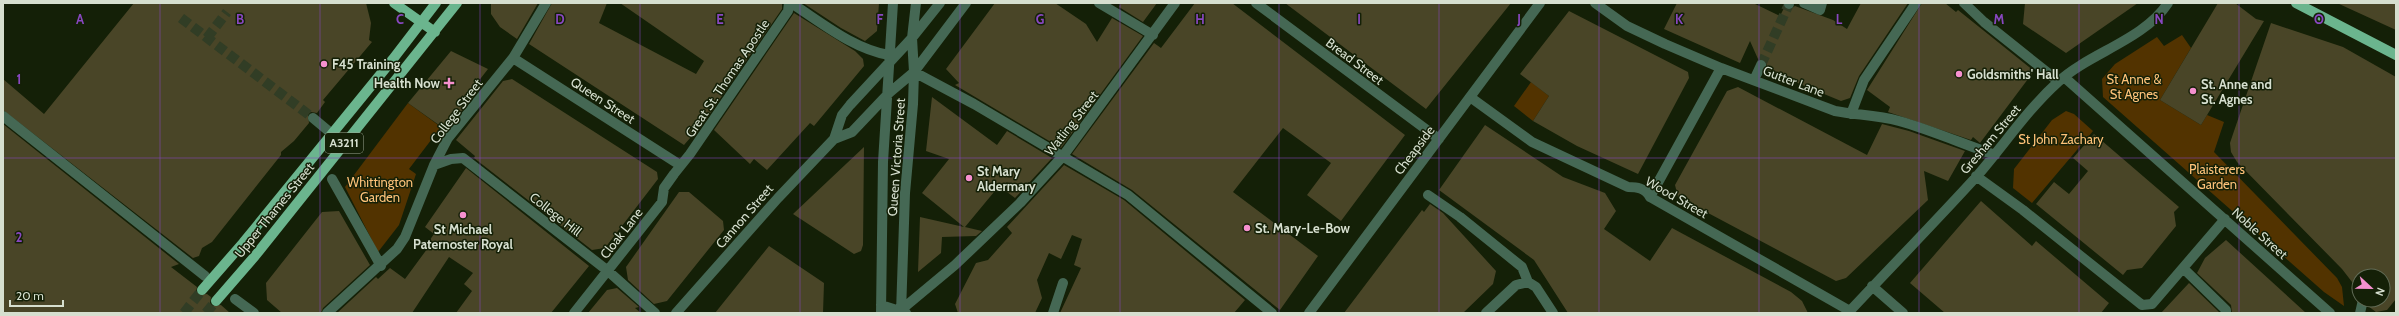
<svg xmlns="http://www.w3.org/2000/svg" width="2399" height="316" viewBox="0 0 2399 316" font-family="Cabin,sans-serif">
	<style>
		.green { fill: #523300 }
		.building { fill: #494527 }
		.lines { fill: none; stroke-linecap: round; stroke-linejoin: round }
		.minor-tunnel { stroke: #313d25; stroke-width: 10; stroke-dasharray: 10 5; stroke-linecap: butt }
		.major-tunnel { stroke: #313d25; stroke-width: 10; stroke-dasharray: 10 5; stroke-linecap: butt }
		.minor { stroke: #456854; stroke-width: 10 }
		.major { stroke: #6bb58e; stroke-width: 10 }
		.grid { fill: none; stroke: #8947c1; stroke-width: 1; stroke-opacity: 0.55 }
		.poi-dot { fill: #f690cf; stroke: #142007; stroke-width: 1.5 }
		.labels { text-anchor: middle; stroke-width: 3; stroke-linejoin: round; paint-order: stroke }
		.shield { fill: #142007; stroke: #9ca693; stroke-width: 1 }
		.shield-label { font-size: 12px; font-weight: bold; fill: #d6dfcf }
		.street-label { font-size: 13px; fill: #d6dfcf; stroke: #142007 }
		.poi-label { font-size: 13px; font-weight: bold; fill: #d6dfcf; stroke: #142007; text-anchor: start }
		.park-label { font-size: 13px; fill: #fec279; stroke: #142007 }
		.grid-label { font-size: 13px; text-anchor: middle; font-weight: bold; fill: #8947c1; stroke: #142007; stroke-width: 3; stroke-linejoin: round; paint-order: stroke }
	</style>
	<rect width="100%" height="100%" fill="#142007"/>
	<path class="green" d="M2182 35 2191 48 2160 100 2201 125 2207 115 2224 122 2214 152 2337 278 2342 287 2344 306 2324 292 2103 97 2102 79 2115 64 2157 37 2164 46Z
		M1531 82 1549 96 1533 121 1514 106Z
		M408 103 441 127 409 169 416 174 399 225 378 252 345 187Z
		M2066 111 2074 114 2093 131 2032 203 2013 188 2014 169 2052 120Z"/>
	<path class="building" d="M134 3H366L371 23 369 40 372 42 323 100 325 102 317 113 311 112 308 114 309 123 294 141 281 152V155L212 242 202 248 199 256 193 258 3 110V79L44 114Z
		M491 3H538L517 39 500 27 491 14Z
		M552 3H607L599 23 696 74 704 61 620 3H782V9L704 122 684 145 529 44Z
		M803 3H879L877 31 865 41 841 28Z
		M995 3H1055L1086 24 1097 42 1112 18 1143 36 1061 148 955 85 959 83 946 69Z
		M1121 3H1157L1143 22 1119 7Z
		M1195 3H1232L1405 135 1341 221 1307 195 1331 163 1283 128 1233 192 1318 256 1280 310 1132 190 1072 154 1154 43 1161 48Z
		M1285 3H1511L1426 109Z
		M1677 3H1753L1780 16 1784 8 1789 10 1795 6 1833 20 1847 29 1861 3H1908L1859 76 1850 98 1841 101 1766 70 1767 62 1763 59H1758L1750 41 1740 63 1664 29Z
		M1922 3H1945L1956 12 1958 10 2034 71 1980 143 1973 137 1971 140 1888 112 1890 107 1867 90Z
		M2025 3H2138L2066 53 2023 24Z
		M2218 3H2235L2256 19 2264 21 2201 125 2160 100Z
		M2337 3H2396V30Z
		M1569 11 1688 72 1689 78 1638 174 1577 146 1533 121 1549 96 1520 74Z
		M794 13 855 51 863 59 864 66 814 126 810 123 767 170 754 159 750 164 714 130Z
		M2271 23 2343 47 2396 77V299L2387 310 2376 312 2368 306 2369 300H2383V276H2359V291L2342 269 2237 162 2231 152 2230 143 2233 134Z
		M451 51 488 69 474 87 483 85 446 130 408 103Z
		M512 79 657 172 658 179 605 248 592 250 474 158 475 156 456 140 503 81Z
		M1738 87 1867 155 1882 124 1909 131 1965 151 1948 181 1924 171 1928 200 1846 278 1836 281 1678 197 1675 185 1727 91Z
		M932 97 997 145 1007 131 1052 158 1015 198 999 186 965 227 982 231 976 236 942 237 941 253 918 272 920 217 964 227 922 193 949 159 926 151Z
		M3 124 179 264 171 267 197 287 196 292 198 295 207 294 211 297 210 303 212 306 221 305 230 313H3Z
		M1485 125 1563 177 1605 193 1616 211 1604 229 1650 261 1672 228 1791 292 1802 301 1808 313H1568L1534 260 1439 190Z
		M2094 134 2179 207 2174 212 2176 226 2142 268 2127 270 2123 275 2036 204 2054 182 2069 194 2088 171 2073 158Z
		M864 147 863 245 861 251 854 254 793 214Z
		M1064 165 1124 200 1245 300 1234 313H1060L1081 268 1074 265 1082 239 1072 235 1061 259 1049 253 1037 280 1042 298 1035 313H958L955 304 976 263 988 260 1012 233 1007 227Z
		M466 168 589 266 551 313H456L472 291 464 284 473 273 449 257 412 313H337L376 277 378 279 390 268 405 279 430 245 427 244 434 234 425 227Z
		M679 192H689L723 221 724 230 667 301 654 304 628 280 626 267Z
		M1981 201 2032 246 2036 241 2109 303 2101 313H1945L1910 283Z
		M1430 204 1443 213 1496 271 1493 284 1463 313H1344L1422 210 1424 212Z
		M339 211 370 265 323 308 321 313H282L267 300 266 283 322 212Z
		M2226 240 2306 313H2232L2231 305 2197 273 2205 258Z
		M769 246 824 283 823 313H715Z
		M2189 283 2220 313H2161Z
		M617 288 639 307 635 308 641 313H588L607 290Z"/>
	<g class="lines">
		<path class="minor-tunnel" d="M181 18 313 118
			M207 38 227 12
			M1761 65 1789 4"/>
		<path class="major-tunnel" d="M184 313 202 290
			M206 313 216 301"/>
		<path class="minor" d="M791 3C821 22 853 49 889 55
			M1099 3 1153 35
			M1256 3 1439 139
			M1595 3 1627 26 1665 44 1721 68 1835 111C1856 115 1877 115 1899 121 1931 130 1963 144 1995 155
			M1804 3 1820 10 1822 3
			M1964 3 1984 22 2058 81
			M1789 4V3
			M513 58 680 165
			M914 72 974 104 1128 195 1272 313
			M2064 77 2330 313
			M1754 80 1761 65
			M1470 97 1532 142 1628 187C1637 187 1645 188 1650 197L1850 311
			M1851 114 1864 80 1916 3
			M3 116 205 276
			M313 118 344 144
			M834 139 852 132 889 93 914 72 966 3
			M434 165 451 159 463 158 608 271 655 313
			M1976 176 2023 210 2142 305 2152 304 2225 219
			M332 179 381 266
			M1428 195 1460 217 1522 267 1528 282 1536 287 1553 313
			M1650 197 1721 68
			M2184 269 2226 310V313
			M1872 286 1903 313
			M235 299 254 313
			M881 305 906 313
			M901 310 955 265 1020 203 1063 156 1175 3
			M327 313 397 249 405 237 434 165 448 138 513 58 546 3
			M574 313 662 202 664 188 674 174 690 154 788 11 789 3
			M676 313 778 198 834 139 842 115 850 105 912 38 940 3
			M881 313 883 162 893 3
			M901 313 905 193 913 104 914 72 912 38 916 3
			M1053 313 1063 283
			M1309 313 1540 3
			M1486 313 1516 285 1528 282
			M1848 313C1891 267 1935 222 1977 176 2004 145 2027 110 2058 82 2089 53 2144 40 2168 3
			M2360 313 2363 300"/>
		<path class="major" d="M394 3 435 32
			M2296 3 2396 55
			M202 290 243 243 393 59 436 3
			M216 301 255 256 457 3"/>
	</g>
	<path class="grid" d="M160 3V313M320 3V313M480 3V313M640 3V313M800 3V313M960 3V313M1120 3V313M1279 3V313M1439 3V313M1599 3V313M1759 3V313M1919 3V313M2079 3V313M2239 3V313M3 158H2396"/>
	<g class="poi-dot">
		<circle cx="324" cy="64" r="4"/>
		<circle cx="1959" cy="74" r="4"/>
		<path d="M447 77h4v4h4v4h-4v4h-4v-4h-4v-4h4z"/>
		<circle cx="2193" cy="91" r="4"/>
		<circle cx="969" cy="178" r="4"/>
		<circle cx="463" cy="215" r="4"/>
		<circle cx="1247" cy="228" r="4"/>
	</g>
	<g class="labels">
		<rect class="shield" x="325" y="133" width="38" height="20" rx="3"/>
		<g class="shield-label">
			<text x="344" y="147">A3211</text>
		</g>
		<g class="street-label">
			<text transform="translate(1355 61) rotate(37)" y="5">Bread Street</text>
			<text transform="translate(727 78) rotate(-56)" y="5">Great St. Thomas Apostle</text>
			<text transform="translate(1794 81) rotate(21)" y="5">Gutter Lane</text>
			<text transform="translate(603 100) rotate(33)" y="5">Queen Street</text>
			<text transform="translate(456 111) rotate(-53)" y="5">College Street</text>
			<text transform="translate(1071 123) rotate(-52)" y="5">Watling Street</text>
			<text transform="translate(1990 139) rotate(-50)" y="5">Gresham Street</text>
			<text transform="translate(1414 150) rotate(-53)" y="5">Cheapside</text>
			<text transform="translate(896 157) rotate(-86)" y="5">Queen Victoria Street</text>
			<text transform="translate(1677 197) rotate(30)" y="5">Wood Street</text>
			<text transform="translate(274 210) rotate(-51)" y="5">Upper Thames Street</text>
			<text transform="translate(556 214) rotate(38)" y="5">College Hill</text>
			<text transform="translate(744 216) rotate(-49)" y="5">Cannon Street</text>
			<text transform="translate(621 233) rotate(-52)" y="5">Cloak Lane</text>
			<text transform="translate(2260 233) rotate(42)" y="5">Noble Street</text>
		</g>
		<g class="poi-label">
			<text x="332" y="69">F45 Training</text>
			<text x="1967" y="79">Goldsmiths' Hall</text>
			<text x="440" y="88" text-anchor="end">Health Now</text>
			<text x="2201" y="89">St. Anne and<tspan x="2201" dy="15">St. Agnes</tspan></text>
			<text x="977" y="176">St Mary<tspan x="977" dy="15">Aldermary</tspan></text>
			<text x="1255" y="233">St. Mary-Le-Bow</text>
			<text x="463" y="234" text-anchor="middle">St Michael<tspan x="463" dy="15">Paternoster Royal</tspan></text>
		</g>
		<g class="park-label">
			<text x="2134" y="84">St Anne &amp;<tspan x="2134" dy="15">St Agnes</tspan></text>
			<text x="2061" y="144">St John Zachary</text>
			<text x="2217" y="174">Plaisterers<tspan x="2217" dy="15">Garden</tspan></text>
			<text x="380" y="187">Whittington<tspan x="380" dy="15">Garden</tspan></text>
		</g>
	</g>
	<g class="grid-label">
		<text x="80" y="24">A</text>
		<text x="240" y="24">B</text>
		<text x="400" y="24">C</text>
		<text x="560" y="24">D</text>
		<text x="720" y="24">E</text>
		<text x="880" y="24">F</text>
		<text x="1040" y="24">G</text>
		<text x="1200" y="24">H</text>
		<text x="1359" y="24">I</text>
		<text x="1519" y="24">J</text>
		<text x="1679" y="24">K</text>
		<text x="1839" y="24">L</text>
		<text x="1999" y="24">M</text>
		<text x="2159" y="24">N</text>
		<text x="2319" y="24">O</text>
		<text x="19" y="84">1</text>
		<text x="19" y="242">2</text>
	</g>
	<rect width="2399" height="316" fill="none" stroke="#d6dfcf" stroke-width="8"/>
	<g transform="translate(2371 288) rotate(112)"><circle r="19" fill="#142007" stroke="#626c57"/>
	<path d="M0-3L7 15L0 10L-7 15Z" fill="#f690cf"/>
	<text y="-6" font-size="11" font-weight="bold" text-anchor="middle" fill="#d6dfcf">N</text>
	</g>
	<path d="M10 300v6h53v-6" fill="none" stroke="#d6dfcf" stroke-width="2"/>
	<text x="16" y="300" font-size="12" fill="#d6dfcf" stroke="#142007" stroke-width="3" paint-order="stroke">20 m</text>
</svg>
